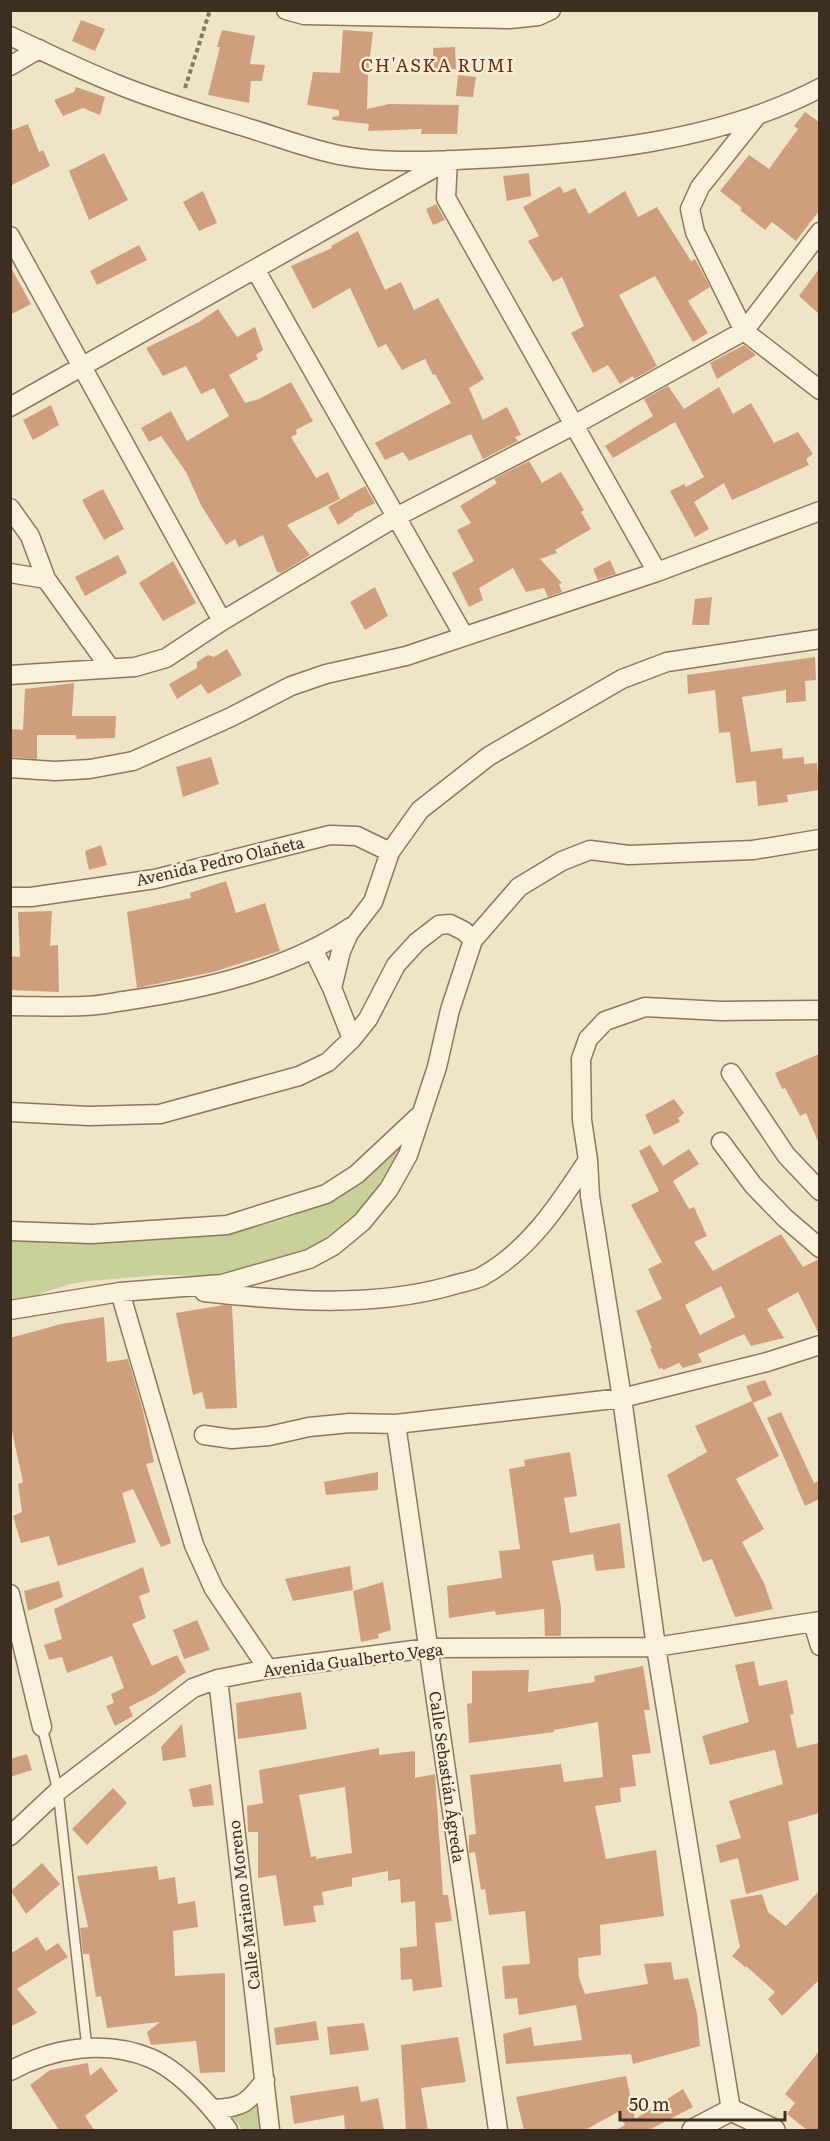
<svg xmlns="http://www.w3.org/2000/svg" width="830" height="2141" viewBox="0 0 830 2141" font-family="Literata,serif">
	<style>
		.green { fill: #c9cf9b }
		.building { fill: #cf9f7d; fill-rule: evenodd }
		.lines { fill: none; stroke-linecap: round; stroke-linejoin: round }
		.service-casing { stroke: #8d765c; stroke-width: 12 }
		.minor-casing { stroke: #8d765c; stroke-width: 21 }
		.tertiary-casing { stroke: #8d765c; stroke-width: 24 }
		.path { stroke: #8d765c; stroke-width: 4; stroke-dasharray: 4.5 3; stroke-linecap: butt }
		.service { stroke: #faf1dc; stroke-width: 9 }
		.minor { stroke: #faf1dc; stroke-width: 18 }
		.tertiary { stroke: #faf1dc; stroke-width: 21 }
		.labels { text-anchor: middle; stroke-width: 5; stroke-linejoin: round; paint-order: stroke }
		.street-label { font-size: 16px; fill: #3d2e20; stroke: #f7eed8 }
		.neighbourhood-label { font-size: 18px; letter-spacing: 1.5px; fill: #6b2e1e; stroke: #f7eed8 }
	</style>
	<rect width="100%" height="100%" fill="#f0e4c8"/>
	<path class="green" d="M407 1133 391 1171 369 1202 341 1231 302 1251 254 1266 206 1276 160 1275 89 1281 70 1284 33 1296 11 1299 10 1240 194 1236 243 1230 284 1219 341 1196 358 1183Z
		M257 2105 260 2130H243L232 2117Z"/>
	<path class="building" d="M81 20 105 29 95 51 72 41Z
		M222 30 255 36 250 64 265 65 262 81H251L249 103 208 95 220 47H217Z
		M343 30 373 32 368 73 367 109 389 104 459 105 457 134H421L422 129 368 131 369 124 333 120 332 117 339 116V110L307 105 313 72 340 73Z
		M455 47 456 69 434 70 433 48Z
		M458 75 476 77 473 97 456 96Z
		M76 87 105 97 100 115 83 108 63 116 54 100 74 92Z
		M805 112 819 122V211L796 241 772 222 765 230 740 210 742 208 720 191 749 155 769 169 798 129 794 126Z
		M28 124 39 152 43 150 50 166 10 186V131Z
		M104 153 128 200 89 220 69 171Z
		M529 173 531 196 507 201 503 176Z
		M560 186 564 193 575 188 589 214 625 191 638 217 657 207 691 261 695 259 710 287 688 301 708 333 693 342 655 276 619 295 657 366 634 379 633 376 620 384 608 365 593 373 571 333 584 326 562 277 553 282 528 241 539 236 523 207Z
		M203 191 217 223 199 231 183 202Z
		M436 204 445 220 433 225 426 209Z
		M358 231 385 290 401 282 414 310 438 298 484 379 469 388 483 420 507 407 521 435 515 437 518 441 483 459 471 434 409 461 403 452 385 460 375 443 451 403 435 374 433 375 425 359 402 370 386 344 378 348 350 288 313 309 291 266 332 248 331 246Z
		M139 245 147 260 97 285 90 271Z
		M10 266 31 304 10 315Z
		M819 269V314L799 296Z
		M218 309 237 337 255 327 263 350 256 355 258 359 229 375 245 403 259 399 291 382 313 421 296 430 297 434 291 437 316 478 328 472 340 499 287 525 310 555 281 573 277 572 263 535 239 547 235 539 226 545 201 505 186 472 161 436 149 442 141 428 171 411 187 441 229 416 214 388 201 394 186 366 163 376 146 348 199 322Z
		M744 345 756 355 717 379 710 363Z
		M668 386 684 409 719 387 733 414 751 403 774 443 798 432 813 454 806 459 809 465 732 500 724 483 694 502 709 529 695 537 670 491 684 484 686 487 704 477 675 422 613 458 605 446 653 416 644 399Z
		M51 405 59 425 33 440 23 420Z
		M529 461 542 483 561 472 584 510 581 512 591 529 555 550 557 553 540 559 562 583 559 584 562 592 548 597 544 588 526 592 513 568 479 588 483 600 469 607 452 573 474 561 457 530 471 523 460 506 497 483 494 479Z
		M365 486 375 503 353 514 354 515 338 525 328 507Z
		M103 489 124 529 104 540 82 500Z
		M118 555 127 573 85 596 75 577Z
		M610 560 616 574 598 580 593 569Z
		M173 561 196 603 163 621 139 583Z
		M375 587 388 616 365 630 350 602Z
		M712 597 709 625H692L695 599Z
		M227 649 242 675 208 694 201 684 177 699 169 684 197 668V662L208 655 214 657Z
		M815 657 816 680 805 681 806 701 786 703V690L742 697 751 752 782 748 783 759 804 757V764L817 763 819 790 787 795 788 802 758 806 756 781 736 783 730 732 719 733 715 690 688 694 687 675Z
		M74 683 72 716H116L115 738 76 739V735H37V759L10 757V729L23 730 25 689Z
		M211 757 219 784 183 797 176 767Z
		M101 845 107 865 89 870 85 851Z
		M226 881 236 913 265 903 280 951 213 972 137 988 127 912 191 898 190 893Z
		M52 911 50 946 58 945 59 992 10 990V956L20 957 18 912Z
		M819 1054V1144L806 1113 800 1116 785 1088 782 1089 775 1073Z
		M674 1099 684 1113 678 1118 680 1122 654 1135 645 1115Z
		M650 1145 663 1166 689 1149 699 1164 673 1181 689 1209 694 1207 707 1236 694 1242 713 1271 781 1234 803 1267 819 1259V1334L798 1292 767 1309 784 1338 751 1346 744 1334 698 1354 702 1362 683 1368 679 1363 663 1370 662 1368 659 1369 650 1349 652 1348 636 1311 662 1299 648 1269 662 1262 631 1205 659 1191 639 1151ZM721 1286 735 1317 700 1335 685 1305Z
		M224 1305 232 1306 237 1408 206 1409 202 1392 193 1395 176 1313Z
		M104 1317 107 1362 128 1359 143 1411 154 1462 146 1464 171 1543 161 1547 133 1489 122 1493 136 1542 58 1566 49 1536 21 1543 13 1516 22 1512 18 1484 23 1482 10 1422V1338L61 1324Z
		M765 1380 772 1395 753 1403 746 1386Z
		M752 1401 779 1456 736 1479 764 1529 742 1542 764 1583 773 1609 735 1617 712 1559 703 1562 667 1475 707 1452 695 1426Z
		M781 1412 814 1483 819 1481V1499L805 1506 767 1418Z
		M570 1452 577 1496 564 1498 570 1533 620 1523 625 1568 596 1571 593 1554 552 1561 561 1607V1636H545L544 1609 496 1615 495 1611 449 1618 447 1586 502 1578 499 1551 520 1549 509 1469 525 1466 524 1460Z
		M378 1472V1490L326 1495 324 1482Z
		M350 1566 353 1590 293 1601 285 1579Z
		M143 1567 150 1592 139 1596 146 1618 132 1624 152 1666 177 1655 186 1672 155 1694 129 1707 133 1716 115 1726 106 1706 114 1703 111 1694 124 1688 112 1656 67 1673 62 1657 49 1660 44 1645 62 1639 54 1609Z
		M59 1581 63 1597 28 1611 24 1591Z
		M383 1582 391 1630 378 1634 379 1638 361 1642 353 1591Z
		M197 1620 210 1650 184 1659 173 1630Z
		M754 1661 759 1686 787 1680 794 1714 790 1715 797 1748 819 1743V1813L788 1822 799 1880 746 1894 738 1858 720 1863 716 1845 741 1838 729 1801 783 1784 775 1750 710 1765 702 1736 749 1722 735 1665Z
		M643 1666 650 1710H644L651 1753 632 1755 636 1786 620 1788 621 1802 595 1806 606 1859 656 1850 664 1916 600 1925 601 1955 578 1958 579 1978 585 1994 648 1984 644 1964 671 1962 674 1980 688 1978 697 2013 700 2046 633 2064 631 2054 506 2064 503 2034 531 2027 534 2046 582 2040 576 2005 519 2015 517 1998 505 1999 502 1966 530 1964 525 1911 489 1915 485 1889 481 1890 475 1852 469 1853V1835L476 1834 470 1775 561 1764 564 1782 603 1777 598 1722 554 1730V1732L469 1743 467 1704 472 1703V1671L529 1670 528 1692 595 1682 594 1676Z
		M301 1692 307 1729 238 1739 236 1703Z
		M182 1724 186 1757 163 1761 161 1747Z
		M379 1748V1755L415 1751V1778L435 1774 443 1895H448L452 1921 435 1923 442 1987 413 1991 412 1979 401 1980 400 1948 417 1946 415 1901 401 1903 400 1879 388 1881V1871L352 1878V1886L322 1892 324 1905 313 1906 316 1922 284 1926 276 1875 258 1878V1832H248L247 1806 263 1803 259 1770ZM345 1787 352 1853 316 1859V1856L311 1857 299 1795Z
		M27 1754 32 1770 10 1777V1759Z
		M211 1784 214 1805 193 1807 189 1789Z
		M113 1788 127 1803 87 1845 72 1829Z
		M42 1863 60 1884 26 1914 11 1891Z
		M157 1866 159 1880 175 1877 178 1904 195 1901 198 1927 173 1931 175 1976 225 1973V2072L200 2073 196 2041 151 2045 147 2032 160 2022 107 2028 101 1996 96 1997 89 1954H83L80 1928 88 1927 77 1876Z
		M819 1891V1980L782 2016 768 1999 775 1992 746 1966 745 1967 732 1956 740 1947 730 1900 762 1894 768 1912 786 1926Z
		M37 1937 46 1951 58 1943 68 1957 17 1989 37 2013 10 2027V1954Z
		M316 2021 319 2040 276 2045 274 2028Z
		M364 2023 369 2050 330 2055 327 2027Z
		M458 2037 466 2082 421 2088 428 2130H406L401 2045Z
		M819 2051V2130H807L787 2114 795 2103 785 2094Z
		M88 2063 90 2076 101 2067 118 2091 85 2116 94 2130H59L30 2085 50 2070Z
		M626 2076 635 2119 683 2089 693 2107 649 2130H616L625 2125 618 2112 585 2130H524L516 2097Z
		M358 2086 361 2102 378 2098 384 2130H345L344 2115 294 2124 290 2096Z"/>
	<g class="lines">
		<g class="service-casing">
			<path id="service" d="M42 1727 58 1791 87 2048"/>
		</g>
		<g class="minor-casing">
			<path id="minor" d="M286 10 304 15 510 19 538 16 551 10
				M10 36C45 52 79 69 114 83 157 101 203 114 248 128 278 137 309 149 339 155 384 164 430 161 475 159 590 154 717 142 820 88
				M10 66 39 49
				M756 117 700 187 690 209 695 232 744 331 820 390
				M448 160 446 198 657 572
				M10 236 222 621
				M255 269 464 636
				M10 407 445 162
				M10 508 30 536 46 579 110 668
				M10 573 46 579
				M10 675 135 667 166 658 222 621 396 517 574 425 744 331 820 232
				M10 768 55 771 90 769 133 761 231 717 291 686 326 674 406 656 657 572 820 511
				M10 897H31L155 879 330 835 357 836 390 852
				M313 949 332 988 352 1039
				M332 988 341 951 349 933 373 902 390 852 420 810 489 756 622 679 667 662 820 639
				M10 1006C35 1006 60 1007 84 1006 99 1006 115 1002 130 1000 205 989 287 970 351 927
				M731 1073 786 1155 820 1191
				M10 1112 89 1116 160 1114 299 1076 328 1062 352 1039 368 1019 396 965 417 942 439 925 450 924 464 931 473 940
				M721 1142 753 1185 785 1218 820 1248
				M10 1231 92 1234 227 1225 326 1194 357 1174 421 1114
				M120 1292 194 1545 214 1589 268 1669
				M204 1292C285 1301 371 1308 450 1286 460 1283 472 1281 481 1277 529 1251 559 1204 588 1160
				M10 1310 120 1292 222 1284 309 1259 333 1246 362 1222 389 1189 408 1155 437 1067 450 1010 473 940 519 887 562 861 590 850 629 855 753 850 820 839
				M396 1424 498 2130
				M204 1435 232 1439 269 1436 309 1427 350 1423 396 1424 622 1398 767 1362 820 1345
				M10 1594 42 1727
				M813 1623 820 1646
				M218 1679 270 2130
				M10 1836 58 1791 193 1688 218 1679 268 1669 429 1648 656 1647 820 1621
				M10 2071C52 2048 105 2039 150 2058 179 2070 211 2105 228 2130
				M213 2109C242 2108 248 2103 265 2080
				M731 2110 656 1647 622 1398 590 1196 588 1160 582 1120 581 1059 588 1039 605 1021 645 1007 721 1011 820 1010"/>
		</g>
		<g class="tertiary-casing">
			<path id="tertiary" d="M693 2130 731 2110 774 2130"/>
		</g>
		<path class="path" d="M185 88 210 10"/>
		<use href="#service" class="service"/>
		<use href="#minor" class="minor"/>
		<use href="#tertiary" class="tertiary"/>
	</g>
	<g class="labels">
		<g class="street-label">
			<text transform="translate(220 861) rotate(-13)" y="6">Avenida Pedro Olañeta</text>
			<text transform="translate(353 1660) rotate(-7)" y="6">Avenida Gualberto Vega</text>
			<text transform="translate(447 1777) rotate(82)" y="6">Calle Sebastián Ágreda</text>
			<text transform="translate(244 1905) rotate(-97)" y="6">Calle Mariano Moreno</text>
		</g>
		<g class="neighbourhood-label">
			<text x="438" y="72">CH'ASKA RUMI</text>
		</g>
	</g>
	<rect width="830" height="2141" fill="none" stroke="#3d2e20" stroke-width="24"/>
	<path d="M620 2111v9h165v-9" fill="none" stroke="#3d2e20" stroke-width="3"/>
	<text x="629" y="2111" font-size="18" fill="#3d2e20" stroke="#f7eed8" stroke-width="4.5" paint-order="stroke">50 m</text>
</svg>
